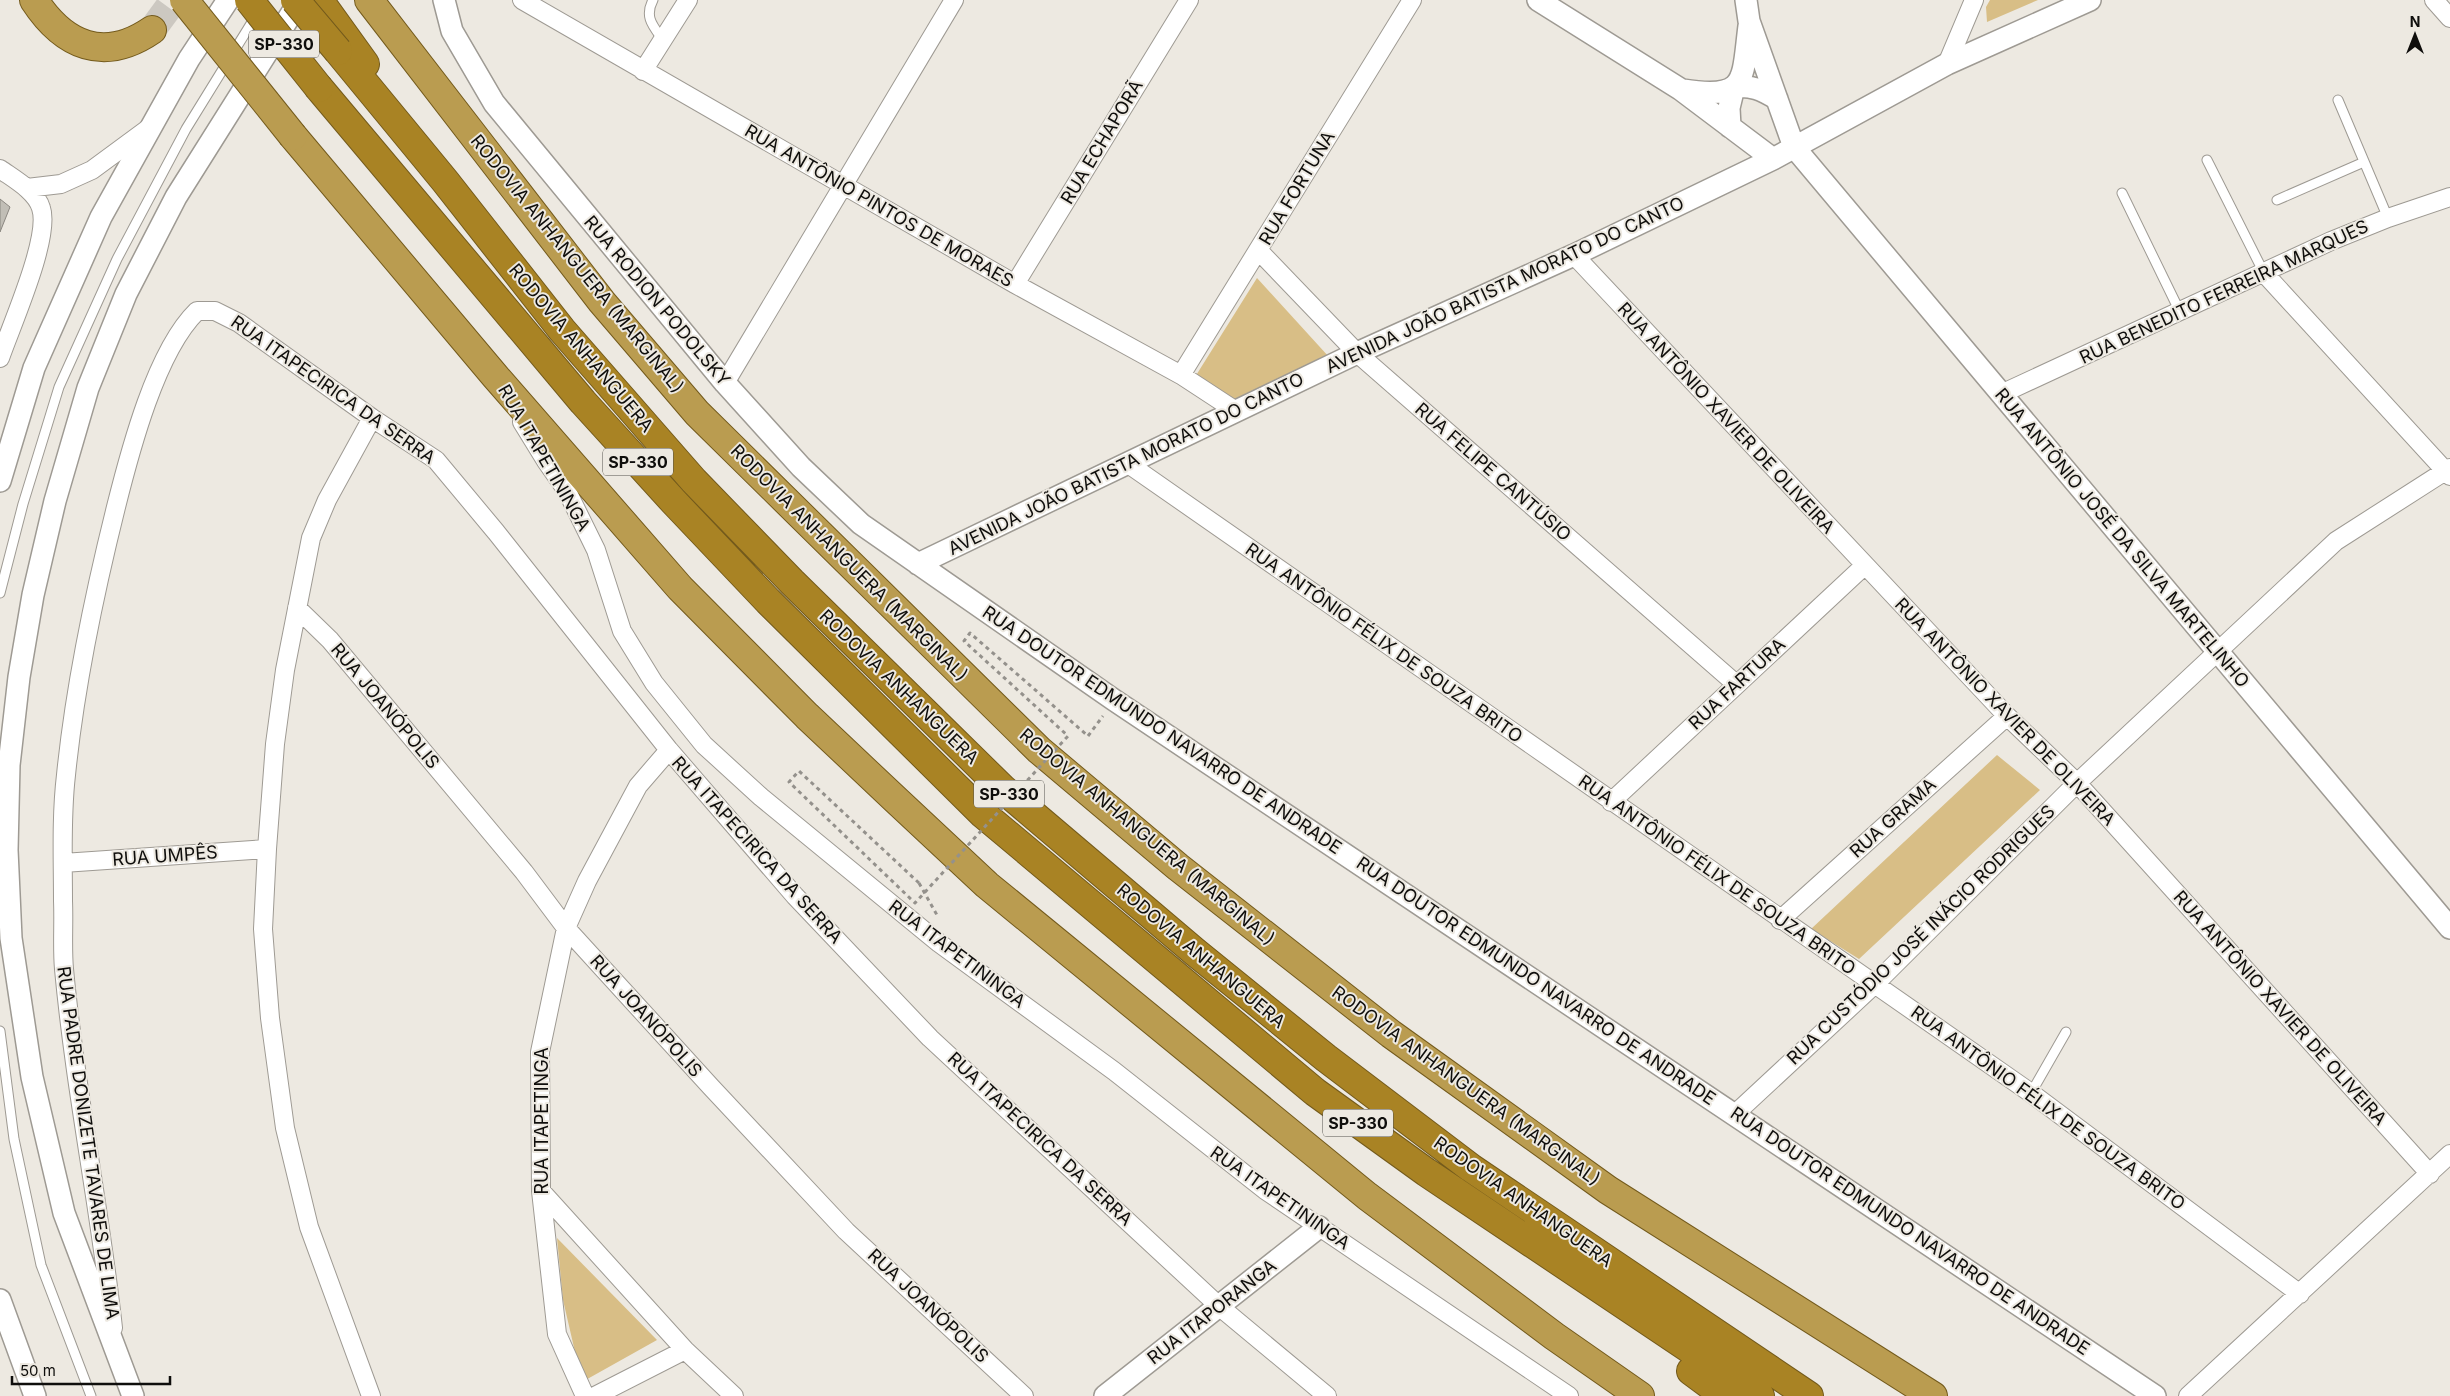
<svg xmlns="http://www.w3.org/2000/svg" width="2450" height="1396" viewBox="0 0 2450 1396" font-family="Inter,sans-serif">
	<style>
		.green { fill: #d8be86 }
		.building { fill: #c1beb6; stroke: #8a8780 }
		.lines { fill: none; stroke-linecap: round; stroke-linejoin: round }
		.trunk-tunnel { stroke: #ccc8c1; stroke-width: 28; stroke-dasharray: 28 14; stroke-linecap: butt }
		.service-casing { stroke: #9e9a93; stroke-width: 11 }
		.minor-casing { stroke: #9e9a93; stroke-width: 20 }
		.tertiary-casing { stroke: #9e9a93; stroke-width: 24 }
		.trunk-casing { stroke: #735a1c; stroke-width: 30 }
		.motorway-casing { stroke: #735a1c; stroke-width: 30 }
		.path { stroke: #94918c; stroke-width: 3; stroke-dasharray: 4 4; stroke-linecap: butt }
		.service { stroke: #fff; stroke-width: 9 }
		.minor { stroke: #fff; stroke-width: 18 }
		.tertiary { stroke: #fff; stroke-width: 21 }
		.trunk { stroke: #ba9c50; stroke-width: 28 }
		.motorway { stroke: #a98324; stroke-width: 28 }
		.trunk-bridge-casing { stroke: #735a1c; stroke-width: 30; stroke-linecap: butt }
		.motorway-bridge-casing { stroke: #735a1c; stroke-width: 30; stroke-linecap: butt }
		.path-bridge { stroke: #94918c; stroke-width: 3; stroke-dasharray: 4 4; stroke-linecap: butt }
		.trunk-bridge { stroke: #ba9c50; stroke-width: 28 }
		.motorway-bridge { stroke: #a98324; stroke-width: 28 }
		.labels { text-anchor: middle; stroke-width: 4; stroke-linejoin: round; paint-order: stroke }
		.shield { fill: #ede9e1; stroke: #52504c; stroke-width: 1 }
		.shield-label { font-size: 16px; font-weight: bold; fill: #0f0e0c }
		.street-label { font-size: 18px; fill: #0f0e0c; stroke: #ede9e1 }
	</style>
	<rect width="100%" height="100%" fill="#ede9e1"/>
	<path class="green" d="M1990 0H2038L1987 22 1986 7Z
		M1257 278 1329 357 1237 401 1195 377Z
		M1997 755 2040 790 1859 959 1811 929Z
		M557 1238 657 1340 582 1382 563 1300Z"/>
	<path class="building" d="M0 199 10 207 0 232Z"/>
	<g class="lines">
		<path class="trunk-tunnel" d="M152 30 174 0"/>
		<g class="service-casing">
			<path id="service" d="M653 0C644 17 653 26 663 40
				M2338 100 2388 218
				M2207 160 2264 273
				M2122 193 2180 312
				M2277 200 2364 162
				M0 593 23 504 59 387 117 259 186 129 257 14
				M0 1031 14 1139 41 1265 91 1396
				M2031 1093 2066 1032"/>
		</g>
		<g class="minor-casing">
			<path id="minor" d="M522 0 1015 284 1181 375 1236 411
				M2434 0 2450 18
				M1947 64 1974 0
				M643 71 688 0
				M0 169C14 179 36 191 41 208 51 237 11 326 0 358
				M27 188 61 184 92 170 149 128
				M1259 251 1357 353 1736 684
				M1574 255 2007 716 2077 783 2430 1174
				M2264 273 2450 476
				M1015 284 1189 0
				M1181 375 1412 0
				M725 383 954 0
				M2001 394 2331 241 2388 218 2450 197
				M522 422 546 461 567 491 596 550 622 631 654 683 704 745 761 797 939 943 1114 1071 1265 1190 1569 1396
				M1127 463 2031 1093 2300 1294
				M297 608 330 640 524 872 566 928 711 1087 846 1231 1024 1396
				M1611 802 1864 566
				M63 863 267 849
				M1780 920 2007 716
				M1735 1114 1875 984 2077 783 2336 541 2450 468
				M541 1191 685 1350 734 1396
				M113 1328C100 1208 75 1090 64 969 62 947 64 924 63 901 63 860 61 817 66 775 75 685 94 595 116 507 130 451 156 351 197 311H215L239 323 372 418 436 460 496 532 669 750 795 896 930 1038 1220 1307 1327 1396
				M371 1396 309 1227 285 1128 270 1018 263 929 267 849 275 744 285 670 311 538 327 500 372 418
				M585 1396 557 1334 541 1191 540 1052 566 928 587 881 638 786 669 750
				M595 1396 685 1350
				M2188 1396 2450 1154"/>
		</g>
		<g class="tertiary-casing">
			<path id="tertiary" d="M444 0 452 31 494 103 725 383 801 467 861 524 1114 700 2155 1396
				M1538 0 1680 89 1773 159
				M1746 0 1749 21 1794 147 2450 928
				M1683 90C1748 100 1742 81 1749 26
				M1730 127 1729 108 1734 87C1752 85 1762 90 1777 99
				M0 481 34 368 101 217 189 59 228 0
				M918 564 1357 353 1574 255 1773 159 1947 64 2090 0
				M0 1300 35 1396
				M133 1396 64 1213 32 1077 11 938 7 850 9 765 19 677 33 595 55 501 88 388 126 294 176 197 300 0
				M1105 1396 1319 1227"/>
		</g>
		<g class="trunk-casing">
			<path id="trunk" d="M34 0C64 46 104 63 152 30
				M369 0 602 302 697 413 1039 750 1178 867 1391 1034 1608 1190 1933 1396
				M293 136 495 376 680 588 807 716 895 799 987 885 1367 1196 1554 1336 1640 1396"/>
		</g>
		<g class="motorway-casing">
			<path id="motorway" d="M319 0 365 64
				M338 51 445 181 562 330 694 481 792 582 1003 789 1195 952 1326 1058 1471 1168 1809 1396
				M319 88 583 402 674 502 768 601 983 814 1315 1092 1426 1172 1760 1396
				M1691 1371 1725 1396"/>
		</g>
		<path class="path" d="M1088 736 1103 716
			M919 883 937 915"/>
		<use href="#service" class="service"/>
		<use href="#minor" class="minor"/>
		<use href="#tertiary" class="tertiary"/>
		<use href="#trunk" class="trunk"/>
		<use href="#motorway" class="motorway"/>
		<g class="trunk-bridge-casing">
			<path id="trunk-bridge" d="M184 0 293 136"/>
		</g>
		<g class="motorway-bridge-casing">
			<path id="motorway-bridge" d="M249 0 319 88
				M295 0 338 51"/>
		</g>
		<path class="path-bridge" d="M919 883 799 771 789 782 915 903 1068 736 964 641 970 633 1088 736"/>
		<use href="#trunk-bridge" class="trunk-bridge"/>
		<use href="#motorway-bridge" class="motorway-bridge"/>
	</g>
	<g class="labels">
		<g class="shield">
			<rect x="249" y="30.5" width="70" height="27" rx="4"/>
			<rect x="603" y="448.5" width="70" height="27" rx="4"/>
			<rect x="974" y="780.5" width="70" height="27" rx="4"/>
			<rect x="1323" y="1109.5" width="70" height="27" rx="4"/>
		</g>
		<g class="shield-label">
			<text x="284" y="50">SP-330</text>
			<text x="638" y="468">SP-330</text>
			<text x="1009" y="800">SP-330</text>
			<text x="1358" y="1129">SP-330</text>
		</g>
		<g class="street-label">
			<text transform="translate(1102 142) rotate(-59)" y="6">RUA ECHAPORÃ</text>
			<text transform="translate(1297 188) rotate(-59)" y="6">RUA FORTUNA</text>
			<text transform="translate(879 206) rotate(30)" y="6">RUA ANTÔNIO PINTOS DE MORAES</text>
			<text transform="translate(577 264) rotate(51)" y="6">RODOVIA ANHANGUERA (MARGINAL)</text>
			<text transform="translate(1505 285) rotate(-25)" y="6">AVENIDA JOÃO BATISTA MORATO DO CANTO</text>
			<text transform="translate(2224 292) rotate(-25)" y="6">RUA BENEDITO FERREIRA MARQUES</text>
			<text transform="translate(657 301) rotate(50)" y="6">RUA RODION PODOLSKY</text>
			<text transform="translate(581 348) rotate(50)" y="6">RODOVIA ANHANGUERA</text>
			<text transform="translate(333 390) rotate(35)" y="6">RUA ITAPECIRICA DA SERRA</text>
			<text transform="translate(1726 418) rotate(47)" y="6">RUA ANTÔNIO XAVIER DE OLIVEIRA</text>
			<text transform="translate(544 458) rotate(60)" y="6">RUA ITAPETININGA</text>
			<text transform="translate(1126 464) rotate(-26)" y="6">AVENIDA JOÃO BATISTA MORATO DO CANTO</text>
			<text transform="translate(1493 472) rotate(41)" y="6">RUA FELIPE CANTÚSIO</text>
			<text transform="translate(2122 538) rotate(50)" y="6">RUA ANTÔNIO JOSÉ DA SILVA MARTELINHO</text>
			<text transform="translate(849 563) rotate(45)" y="6">RODOVIA ANHANGUERA (MARGINAL)</text>
			<text transform="translate(1384 643) rotate(35)" y="6">RUA ANTÔNIO FÉLIX DE SOUZA BRITO</text>
			<text transform="translate(1737 684) rotate(-43)" y="6">RUA FARTURA</text>
			<text transform="translate(899 687) rotate(44)" y="6">RODOVIA ANHANGUERA</text>
			<text transform="translate(385 706) rotate(50)" y="6">RUA JOANÓPOLIS</text>
			<text transform="translate(2005 712) rotate(46)" y="6">RUA ANTÔNIO XAVIER DE OLIVEIRA</text>
			<text transform="translate(1162 730) rotate(34)" y="6">RUA DOUTOR EDMUNDO NAVARRO DE ANDRADE</text>
			<text transform="translate(1893 818) rotate(-42)" y="6">RUA GRAMA</text>
			<text transform="translate(1147 837) rotate(40)" y="6">RODOVIA ANHANGUERA (MARGINAL)</text>
			<text transform="translate(757 850) rotate(48)" y="6">RUA ITAPECIRICA DA SERRA</text>
			<text transform="translate(165 856) rotate(-4)" y="6">RUA UMPÊS</text>
			<text transform="translate(1717 875) rotate(35)" y="6">RUA ANTÔNIO FÉLIX DE SOUZA BRITO</text>
			<text transform="translate(1921 935) rotate(-44)" y="6">RUA CUSTÓDIO JOSÉ INÁCIO RODRIGUES</text>
			<text transform="translate(957 954) rotate(37)" y="6">RUA ITAPETININGA</text>
			<text transform="translate(1201 956) rotate(40)" y="6">RODOVIA ANHANGUERA</text>
			<text transform="translate(1536 981) rotate(34)" y="6">RUA DOUTOR EDMUNDO NAVARRO DE ANDRADE</text>
			<text transform="translate(2280 1008) rotate(48)" y="6">RUA ANTÔNIO XAVIER DE OLIVEIRA</text>
			<text transform="translate(646 1016) rotate(48)" y="6">RUA JOANÓPOLIS</text>
			<text transform="translate(1466 1086) rotate(36)" y="6">RODOVIA ANHANGUERA (MARGINAL)</text>
			<text transform="translate(2048 1108) rotate(36)" y="6">RUA ANTÔNIO FÉLIX DE SOUZA BRITO</text>
			<text transform="translate(542 1121) rotate(-90)" y="6">RUA ITAPETINGA</text>
			<text transform="translate(1040 1139) rotate(43)" y="6">RUA ITAPECIRICA DA SERRA</text>
			<text transform="translate(88 1143) rotate(82)" y="6">RUA PADRE DONIZETE TAVARES DE LIMA</text>
			<text transform="translate(1280 1198) rotate(35)" y="6">RUA ITAPETININGA</text>
			<text transform="translate(1523 1202) rotate(35)" y="6">RODOVIA ANHANGUERA</text>
			<text transform="translate(1910 1231) rotate(34)" y="6">RUA DOUTOR EDMUNDO NAVARRO DE ANDRADE</text>
			<text transform="translate(928 1306) rotate(43)" y="6">RUA JOANÓPOLIS</text>
			<text transform="translate(1212 1312) rotate(-38)" y="6">RUA ITAPORANGA</text>
		</g>
	</g>
	<g transform="translate(2415 35)" stroke="#ede9e1" stroke-width="4" paint-order="stroke">
	<path d="M0-4L9 19L0 12L-9 19Z" fill="#0f0e0c"/>
	<text y="-8" font-size="14" font-weight="bold" text-anchor="middle" fill="#0f0e0c">N</text>
	</g>
	<path d="M12 1376v8h158v-8" fill="none" stroke="#0f0e0c" stroke-width="2.5"/>
	<text x="20" y="1376" font-size="15" fill="#0f0e0c" stroke="#ede9e1" stroke-width="4" paint-order="stroke">50 m</text>
</svg>
